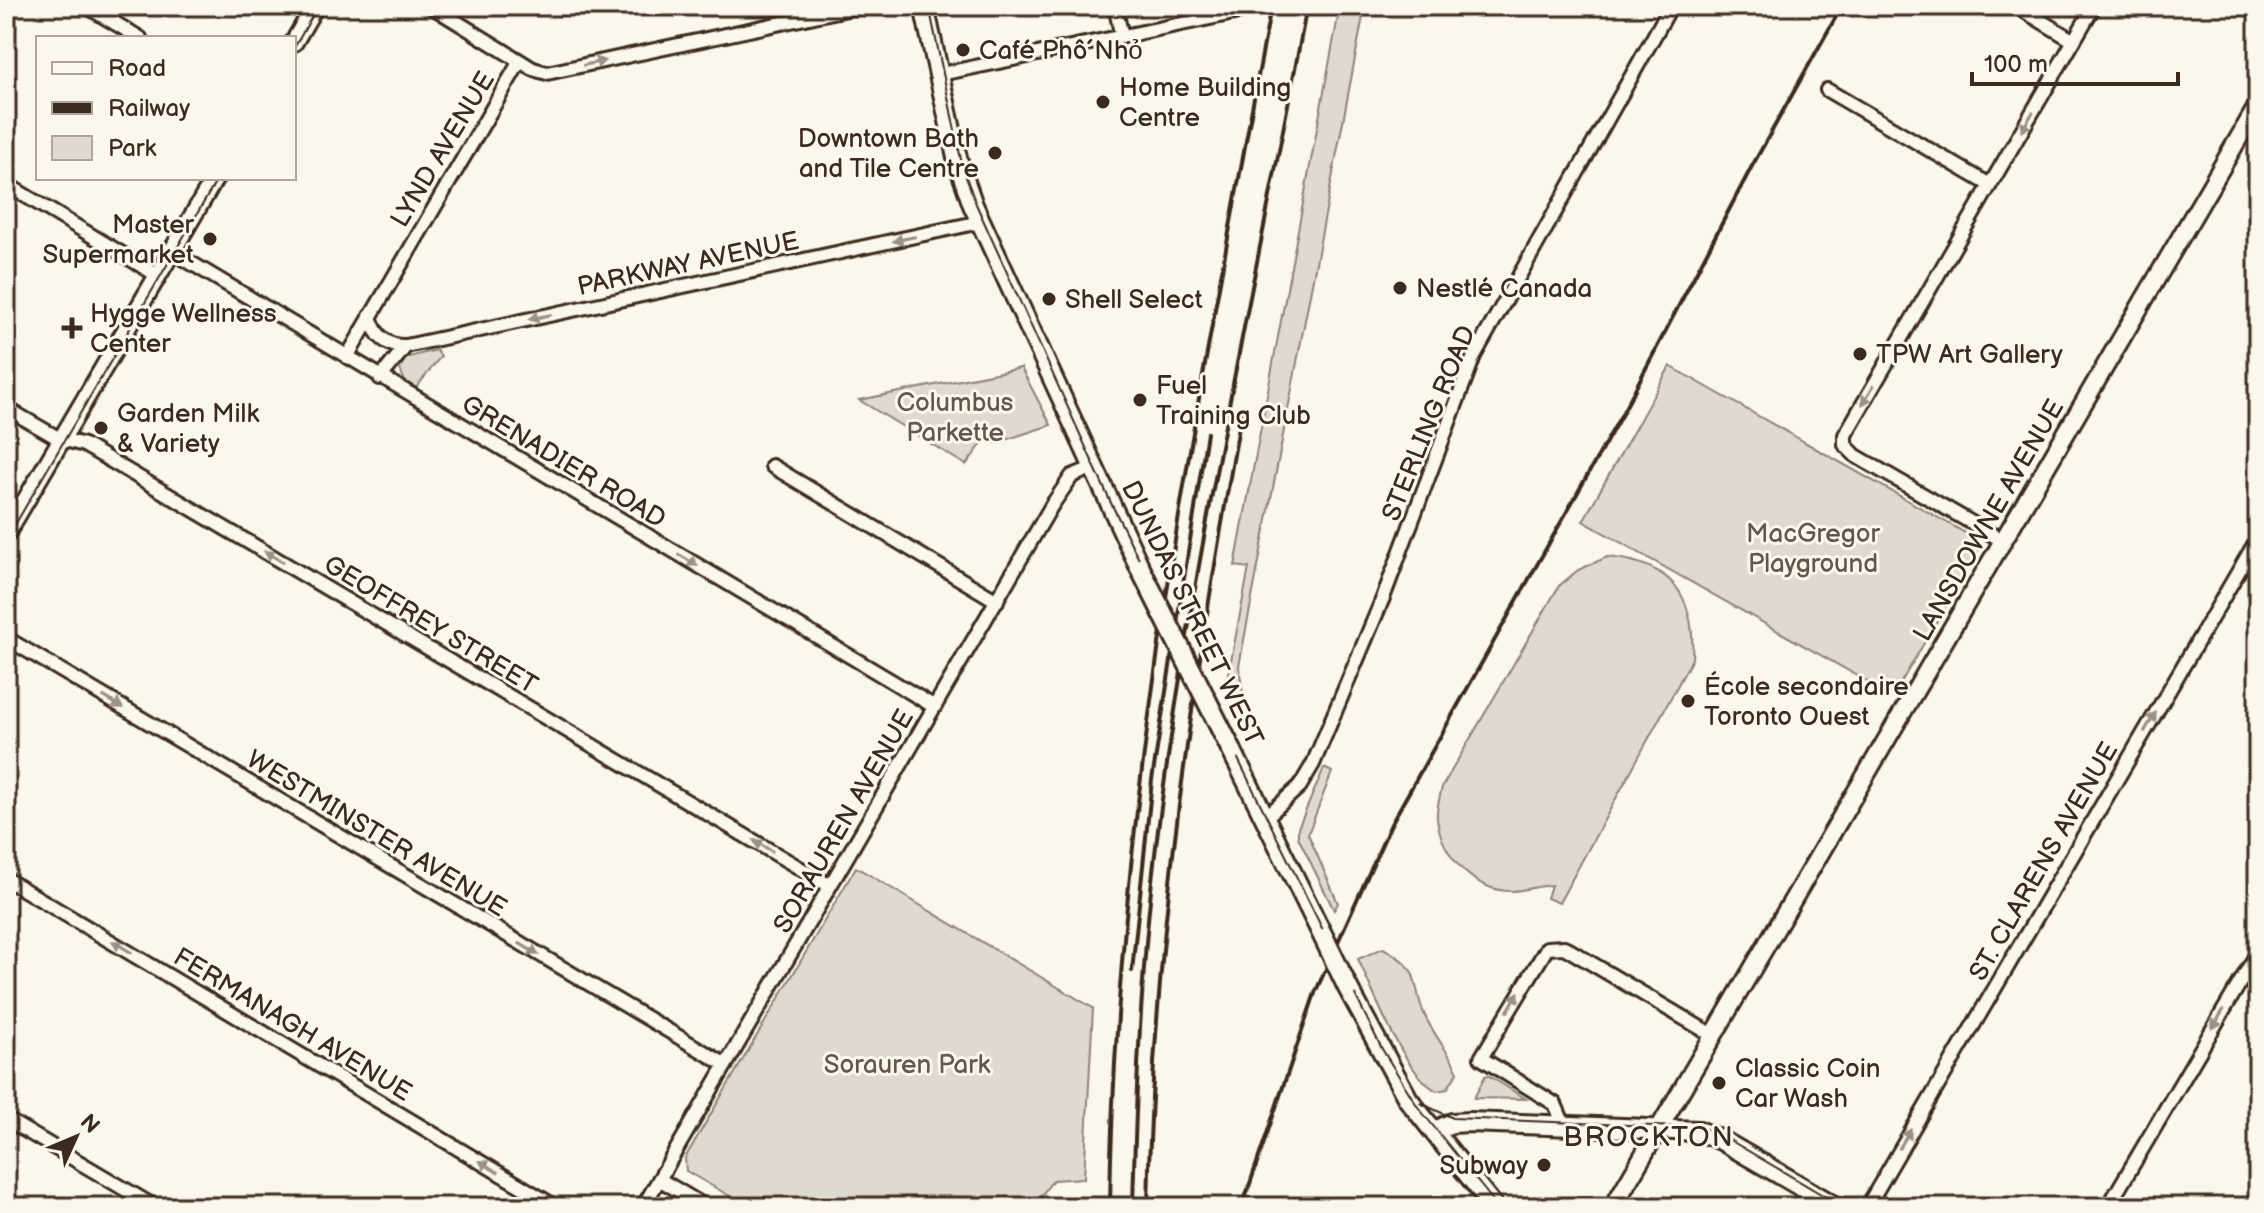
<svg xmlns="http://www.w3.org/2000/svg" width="2264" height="1213" viewBox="0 0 2264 1213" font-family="'Balsamiq Sans',sans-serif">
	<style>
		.green { fill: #dfd9ce; stroke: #8d8276; stroke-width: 2 }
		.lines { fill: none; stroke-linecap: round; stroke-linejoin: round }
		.minor-casing { stroke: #3b2a1e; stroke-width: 18 }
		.tertiary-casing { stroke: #3b2a1e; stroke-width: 22 }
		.secondary-casing { stroke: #3b2a1e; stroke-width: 24 }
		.minor { stroke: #fbf7ec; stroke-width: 12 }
		.tertiary { stroke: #fbf7ec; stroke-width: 16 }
		.secondary { stroke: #fbf7ec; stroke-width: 18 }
		.tram { stroke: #3b2a1e; stroke-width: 2 }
		.rail { stroke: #3b2a1e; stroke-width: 4 }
		.secondary-bridge-casing { stroke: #3b2a1e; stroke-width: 24; stroke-linecap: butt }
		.secondary-bridge { stroke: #fbf7ec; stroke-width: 18 }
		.oneway { fill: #9b9085 }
		.poi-dot { fill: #3b2a1e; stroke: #fbf7ec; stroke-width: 3 }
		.labels { text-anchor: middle; stroke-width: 6; stroke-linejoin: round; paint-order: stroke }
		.poi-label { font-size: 26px; fill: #3b2a1e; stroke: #fbf7ec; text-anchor: start }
		.street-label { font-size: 26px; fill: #3b2a1e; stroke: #fbf7ec }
		.park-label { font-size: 26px; fill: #64564a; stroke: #fbf7ec }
		.neighbourhood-label { font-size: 28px; letter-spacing: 2px; fill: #3b2a1e; stroke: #fbf7ec }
	</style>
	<rect width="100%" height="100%" fill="#fbf7ec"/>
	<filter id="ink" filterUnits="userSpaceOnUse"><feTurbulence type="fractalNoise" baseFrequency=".0125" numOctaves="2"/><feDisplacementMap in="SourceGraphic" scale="16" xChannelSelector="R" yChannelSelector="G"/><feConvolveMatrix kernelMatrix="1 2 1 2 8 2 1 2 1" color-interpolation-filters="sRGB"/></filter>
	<g filter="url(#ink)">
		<path class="green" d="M1340 6H1365L1239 666 1243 694 1236 697 1228 676 1249 568 1235 566Z
			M436 350 441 356 416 388 405 382 400 369 405 358Z
			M1670 366 1974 538 1978 551 1893 696 1583 521Z
			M1021 368 1051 425 996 443 986 438 966 465 859 400Z
			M1607 557C1673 563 1696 596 1692 659L1559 903 1547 898 1551 885C1539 886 1525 890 1513 891 1474 892 1441 855 1437 818 1436 808 1440 797 1442 787L1559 586 1578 570Z
			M1324 768 1332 772 1308 834 1338 903 1334 910 1298 837V828Z
			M856 867 1093 1008 1084 1178 1053 1180 1033 1207H749L686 1171 685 1158Z
			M1383 948C1426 971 1409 982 1426 1018 1435 1037 1450 1053 1458 1072L1447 1089 1437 1091C1404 1074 1374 993 1358 959Z
			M1485 1076H1489L1526 1099 1474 1098Z"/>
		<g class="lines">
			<g class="minor-casing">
				<path id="minor" d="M86 6 140 38
					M431 6 533 69 547 73 861 6
					M1115 6 1122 37
					M2016 6 2074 41
					M941 74 1239 12
					M1827 90 1990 185
					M6 184 157 275
					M171 251 935 707
					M370 316C375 335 386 347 406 346
					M347 357 520 61
					M380 378 406 346 980 222
					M6 408 58 438 84 445 830 886
					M772 466 997 601
					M2003 541 1856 456 1845 445V435L2094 6
					M6 638 726 1065
					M1265 818 1300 786 1313 764 1383 598 1474 356 1671 6
					M6 879 556 1207
					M6 1119 155 1207
					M1564 1125 1555 1104 1481 1058 1547 948 1564 947 1714 1036
					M659 1179 706 1207
					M643 1207 1052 505 1072 476 1092 468
					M1867 1207 2258 538
					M2108 1207 2258 952"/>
			</g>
			<g class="tertiary-casing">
				<path id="tertiary" d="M294 42 315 6
					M6 534 215 178
					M1613 1207 2258 105"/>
			</g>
			<g class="secondary-casing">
				<path id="secondary" d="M924 6 958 162 973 205 1140 568
					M1232 751 1324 938
					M1348 988 1408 1099 1494 1207
					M1434 1132 1452 1123 1469 1122 1699 1131 1721 1140 1836 1207"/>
			</g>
			<use href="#minor" class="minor"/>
			<use href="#tertiary" class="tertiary"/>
			<use href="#secondary" class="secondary"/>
			<path class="tram" d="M929 6 963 169 976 204 1111 503 1382 1049 1418 1107 1498 1207
				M294 48 318 6
				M6 540 218 178
				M1420 1103 1453 1118 1703 1128 1728 1139 1843 1207"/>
			<path class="rail" d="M1132 971 1152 780 1207 433
				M1110 1207C1115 802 1198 404 1271 6
				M1133 1207C1136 1089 1141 971 1155 854 1190 569 1254 288 1307 6
				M1148 1207C1153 937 1194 674 1242 410
				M1242 1207 1315 993 1391 824 1623 412 1751 168 1842 6"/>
			<g class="secondary-bridge-casing">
				<path id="secondary-bridge" d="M1140 568 1232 751
					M1324 938 1348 988"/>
			</g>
			<use href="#secondary-bridge" class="secondary-bridge"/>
		</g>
		<defs><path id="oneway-solid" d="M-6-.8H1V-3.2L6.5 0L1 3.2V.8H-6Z" transform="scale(2)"/></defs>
		<g class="oneway">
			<use href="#oneway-solid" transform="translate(594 63) rotate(-12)"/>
			<use href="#oneway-solid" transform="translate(2027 122) rotate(121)"/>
			<use href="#oneway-solid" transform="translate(904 239) rotate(168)"/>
			<use href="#oneway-solid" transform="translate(540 317) rotate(168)"/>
			<use href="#oneway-solid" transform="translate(1868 395) rotate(121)"/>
			<use href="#oneway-solid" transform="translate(274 557) rotate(-149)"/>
			<use href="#oneway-solid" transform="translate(688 560) rotate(31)"/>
			<use href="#oneway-solid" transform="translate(113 702) rotate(31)"/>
			<use href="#oneway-solid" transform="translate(2150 722) rotate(-60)"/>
			<use href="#oneway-solid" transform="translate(763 846) rotate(-149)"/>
			<use href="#oneway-solid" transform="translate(122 947) rotate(-149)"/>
			<use href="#oneway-solid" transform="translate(529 949) rotate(31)"/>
			<use href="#oneway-solid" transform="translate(1513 1002) rotate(-60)"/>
			<use href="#oneway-solid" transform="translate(2218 1019) rotate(121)"/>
			<use href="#oneway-solid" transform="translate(1905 1139) rotate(-59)"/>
			<use href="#oneway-solid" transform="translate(489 1167) rotate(-148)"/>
		</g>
	</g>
	<g class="poi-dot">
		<circle cx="963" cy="50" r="8"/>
		<circle cx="1103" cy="102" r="8"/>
		<circle cx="995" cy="153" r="8"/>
		<circle cx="210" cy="239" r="8"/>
		<circle cx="1400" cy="288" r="8"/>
		<circle cx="1049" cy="299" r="8"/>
		<path d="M68 316h8v8h8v8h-8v8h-8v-8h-8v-8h8z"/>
		<circle cx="1860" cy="354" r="8"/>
		<circle cx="1140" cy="400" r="8"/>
		<circle cx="101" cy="428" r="8"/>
		<circle cx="1688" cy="701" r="8"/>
		<circle cx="1719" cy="1083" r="8"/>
		<circle cx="1544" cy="1165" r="8"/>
	</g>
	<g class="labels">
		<g class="poi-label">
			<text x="979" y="59">Café Phố Nhỏ</text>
			<text x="1119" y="96">Home Building<tspan x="1119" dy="30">Centre</tspan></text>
			<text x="979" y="147" text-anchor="end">Downtown Bath<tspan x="979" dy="30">and Tile Centre</tspan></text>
			<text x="194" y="233" text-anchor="end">Master<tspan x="194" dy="30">Supermarket</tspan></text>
			<text x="1416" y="297">Nestlé Canada</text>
			<text x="1065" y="308">Shell Select</text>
			<text x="90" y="322">Hygge Wellness<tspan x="90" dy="30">Center</tspan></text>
			<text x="1876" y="363">TPW Art Gallery</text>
			<text x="1156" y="394">Fuel<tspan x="1156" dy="30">Training Club</tspan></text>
			<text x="117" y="422">Garden Milk<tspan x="117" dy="30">&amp; Variety</tspan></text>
			<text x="1704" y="695">École secondaire<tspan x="1704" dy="30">Toronto Ouest</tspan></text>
			<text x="1735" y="1077">Classic Coin<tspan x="1735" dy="30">Car Wash</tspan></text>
			<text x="1528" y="1174" text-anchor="end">Subway</text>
		</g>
		<g class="street-label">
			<text transform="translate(442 149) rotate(-59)" y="9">LYND AVENUE</text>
			<text transform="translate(688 263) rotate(-12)" y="9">PARKWAY AVENUE</text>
			<text transform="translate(1428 423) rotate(-68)" y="9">STERLING ROAD</text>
			<text transform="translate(564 461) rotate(31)" y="9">GRENADIER ROAD</text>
			<text transform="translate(1988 520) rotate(-60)" y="9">LANSDOWNE AVENUE</text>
			<text transform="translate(1193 613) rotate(64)" y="9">DUNDAS STREET WEST</text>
			<text transform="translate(431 624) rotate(31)" y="9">GEOFFREY STREET</text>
			<text transform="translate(843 821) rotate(-60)" y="9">SORAUREN AVENUE</text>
			<text transform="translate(377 833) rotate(31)" y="9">WESTMINSTER AVENUE</text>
			<text transform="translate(2043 861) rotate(-60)" y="9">ST. CLARENS AVENUE</text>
			<text transform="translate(293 1024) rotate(31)" y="9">FERMANAGH AVENUE</text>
		</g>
		<g class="park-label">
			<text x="955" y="411">Columbus<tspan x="955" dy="30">Parkette</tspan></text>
			<text x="1813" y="542">MacGregor<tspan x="1813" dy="30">Playground</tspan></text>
			<text x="907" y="1073">Sorauren Park</text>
		</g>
		<g class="neighbourhood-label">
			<text x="1649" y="1146">BROCKTON</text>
		</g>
	</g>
	<rect width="2264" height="1213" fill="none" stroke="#fbf7ec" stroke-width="32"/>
	<rect x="16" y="16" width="2232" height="1181" fill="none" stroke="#3b2a1e" stroke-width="3" filter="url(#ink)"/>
	<rect x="36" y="36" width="260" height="144" fill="#fbf7ec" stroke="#aea59a" stroke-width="2"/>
	<rect x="52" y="62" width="40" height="12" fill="#fbf7ec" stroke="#aea59a" stroke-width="2"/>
	<text x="108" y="76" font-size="24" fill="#3b2a1e">Road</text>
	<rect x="52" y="102" width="40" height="12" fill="#3b2a1e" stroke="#aea59a" stroke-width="2"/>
	<text x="108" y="116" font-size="24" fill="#3b2a1e">Railway</text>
	<rect x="52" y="136" width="40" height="24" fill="#dfd9ce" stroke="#aea59a" stroke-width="2"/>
	<text x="108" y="156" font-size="24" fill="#3b2a1e">Park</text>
	<g transform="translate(76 1137) rotate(46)" stroke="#fbf7ec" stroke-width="6" paint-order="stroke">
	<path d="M0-6L14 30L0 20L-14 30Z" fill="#3b2a1e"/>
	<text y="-12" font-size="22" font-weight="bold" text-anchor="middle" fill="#3b2a1e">N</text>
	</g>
	<path d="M1972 72v12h206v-12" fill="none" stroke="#3b2a1e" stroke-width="4"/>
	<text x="1984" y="72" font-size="24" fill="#3b2a1e" stroke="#fbf7ec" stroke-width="6" paint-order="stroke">100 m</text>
</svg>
